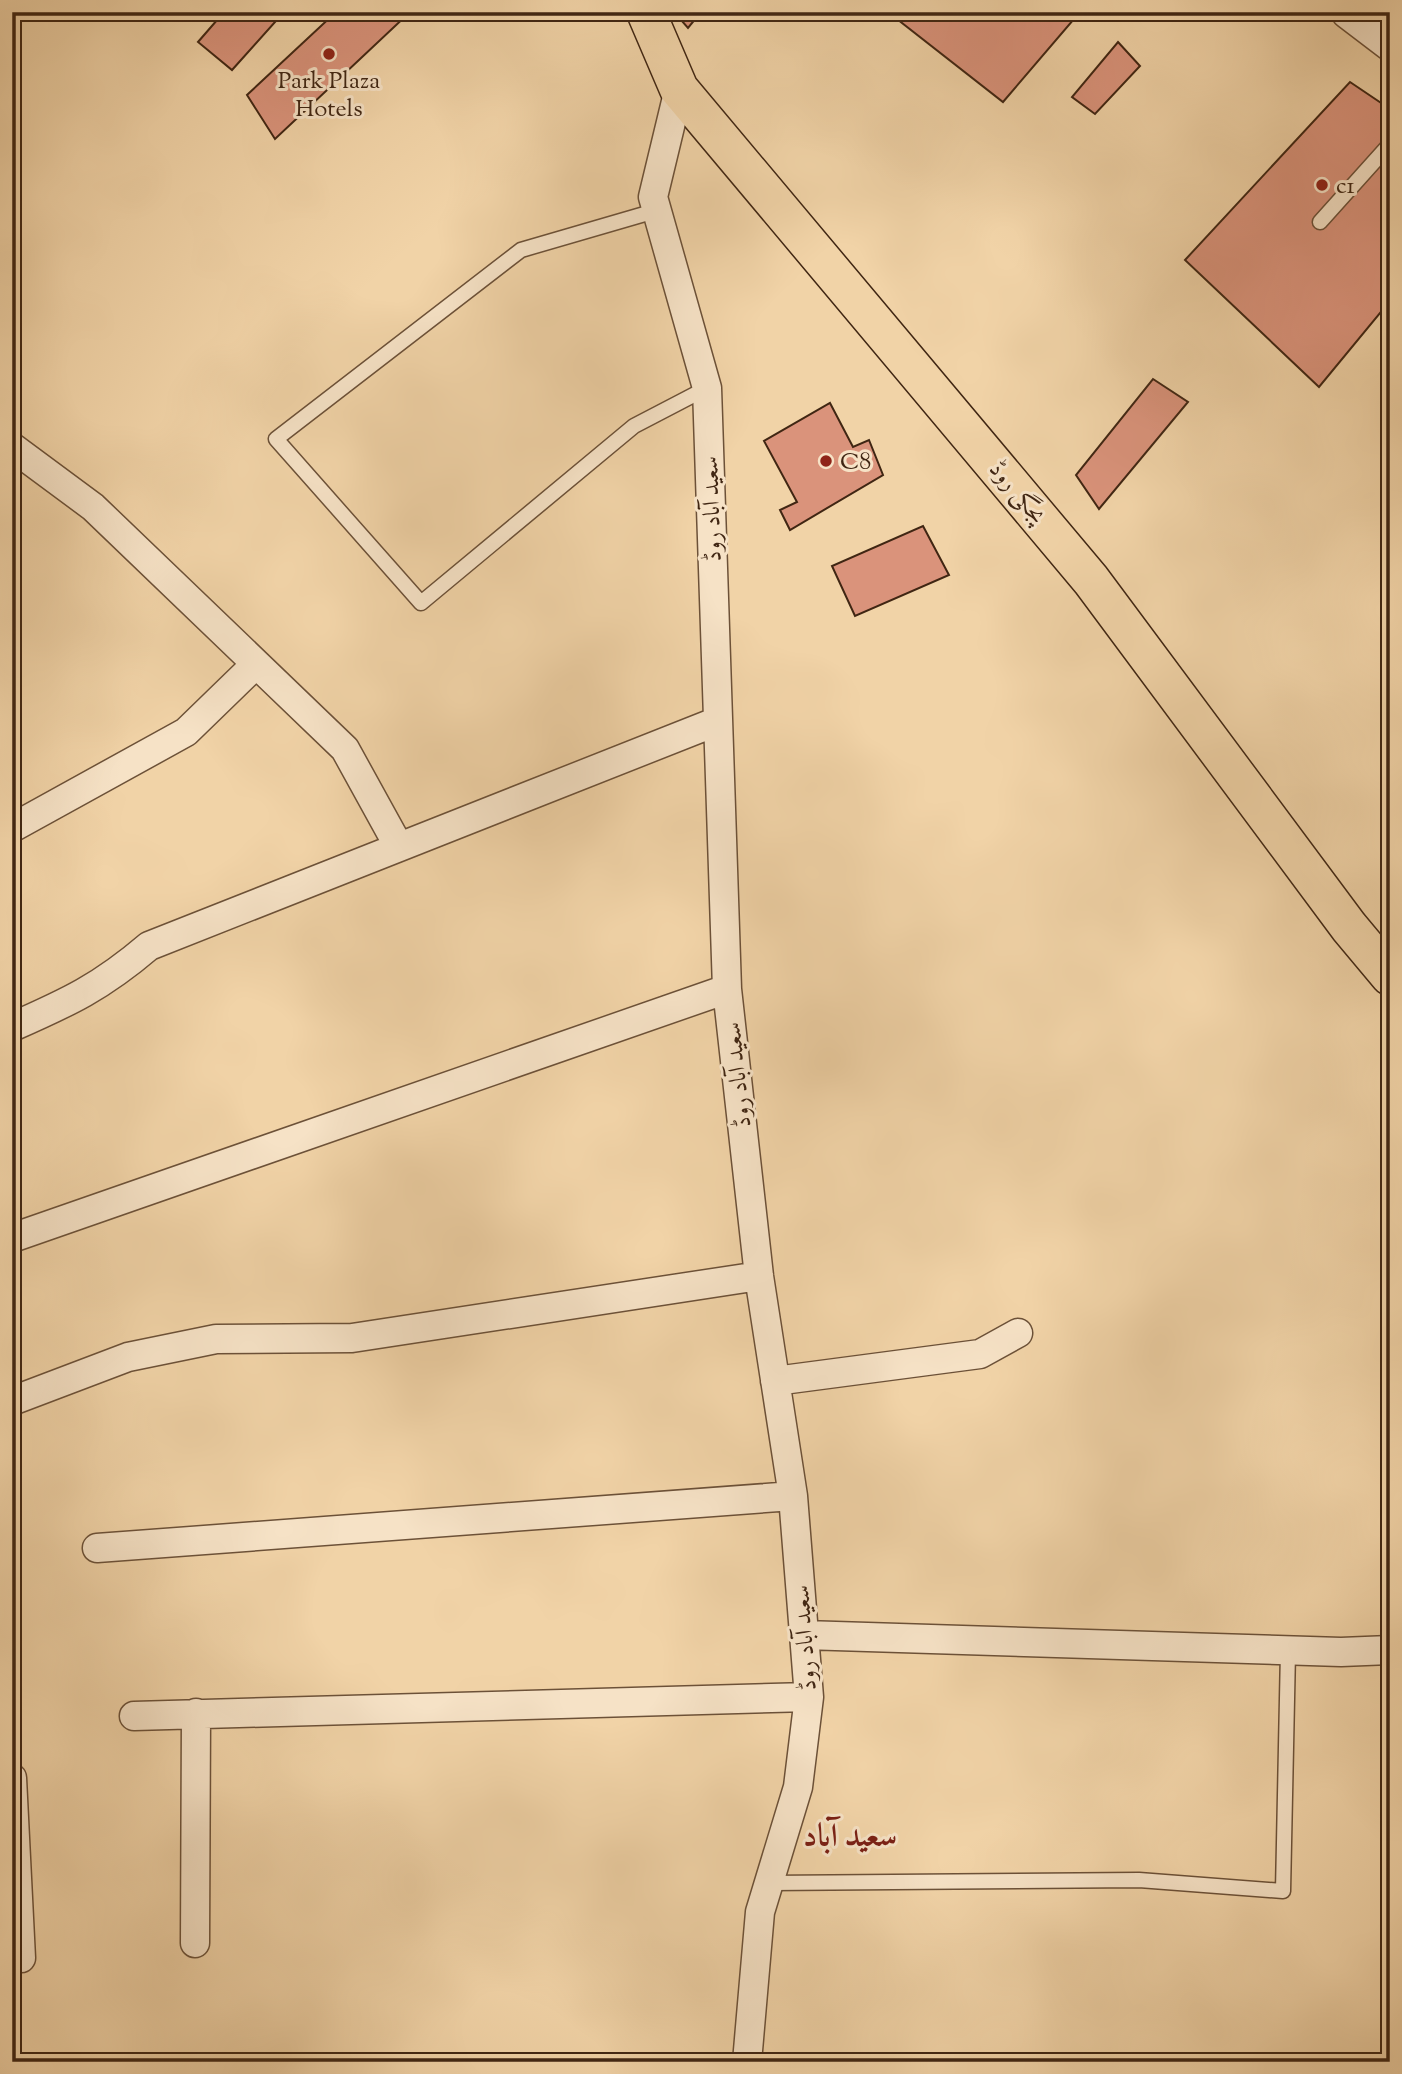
<svg xmlns="http://www.w3.org/2000/svg" width="1402" height="2074" viewBox="0 0 1402 2074" font-family="'Sorts Mill Goudy',Amiri,serif">
	<style>
		.building { fill: #da937b; stroke: #402613; stroke-width: 2 }
		.lines { fill: none; stroke-linecap: round; stroke-linejoin: round }
		.service-casing { stroke: #6c5138; stroke-width: 17 }
		.minor-casing { stroke: #6c5138; stroke-width: 31 }
		.tertiary-casing { stroke: #6c5138; stroke-width: 36 }
		.primary-casing { stroke: #402613; stroke-width: 41 }
		.service { stroke: #f6e2c6; stroke-width: 14 }
		.minor { stroke: #f6e2c6; stroke-width: 28 }
		.tertiary { stroke: #f6e2c6; stroke-width: 33 }
		.primary { stroke: #f1d3a7; stroke-width: 38 }
		.poi-dot { fill: #8f2418; stroke: #f6e2c6; stroke-width: 2.5 }
		.labels { text-anchor: middle; stroke-width: 6; stroke-linejoin: round; paint-order: stroke }
		.poi-label { font-size: 24px; fill: #402613; stroke: #f6e2c6; text-anchor: start }
		.street-label { font-size: 24px; fill: #402613; stroke: #f6e2c6 }
		.district-label { font-size: 32px; font-weight: bold; fill: #7a1f14; stroke: #f6e2c6 }
	</style>
	<rect width="100%" height="100%" fill="#f1d3a7"/>
	<filter id="stains"><feTurbulence type="fractalNoise" baseFrequency=".00286" numOctaves="4"/><feColorMatrix values="0 0 0 0 .2 0 0 0 0 .09 0 0 0 0 .02 0 0 0 .5 -.17"/></filter>
	<radialGradient id="worn" r=".72"><stop offset=".6" stop-color="#630" stop-opacity="0"/><stop offset="1" stop-color="#630" stop-opacity=".3"/></radialGradient>
	<path class="building" d="M224 12H284L232 70 198 42Z
		M336 12H410L275 139 247 95Z
		M674 12H701L688 28Z
		M888 12H1080L1003 102Z
		M1118 42 1140 66 1095 114 1072 97Z
		M1350 82 1390 109V301L1319 387 1185 260Z
		M1153 379 1188 402 1099 509 1076 475Z
		M830 403 853 447 869 440 883 475 790 530 780 510 797 502 764 441Z
		M923 526 949 575 855 616 832 566Z"/>
	<g class="lines">
		<g class="service-casing">
			<path id="service" d="M655 211 521 250 276 439 421 603 634 426 707 388
				M1320 222 1390 144
				M769 1883 1139 1880 1283 1891 1288 1651"/>
		</g>
		<g class="minor-casing">
			<path id="minor" d="M679 89 653 197 707 388 727 989 759 1276 793 1496 809 1697 798 1787 760 1912 747 2062
				M12 447 93 507 345 749 399 847
				M12 828 186 732 256 664
				M12 1027C69 1002 101 987 149 946L718 721
				M12 1238 727 989
				M775 1381 980 1354 1018 1333
				M12 1401 128 1357 216 1339 352 1338 759 1276
				M97 1548 793 1496
				M804 1635 1341 1652 1390 1650
				M134 1716 809 1697
				M12 1778 21 1958
				M195 1943 196 1713"/>
		</g>
		<g class="tertiary-casing">
			<path id="tertiary" d="M1348 12 1390 44"/>
		</g>
		<g class="primary-casing">
			<path id="primary" d="M646 12 679 89 1091 580 1349 927 1390 976"/>
		</g>
		<use href="#service" class="service"/>
		<use href="#minor" class="minor"/>
		<use href="#tertiary" class="tertiary"/>
		<use href="#primary" class="primary"/>
	</g>
	<g class="poi-dot">
		<circle cx="329" cy="54" r="7"/>
		<circle cx="1322" cy="185" r="7"/>
		<circle cx="826" cy="461" r="7"/>
	</g>
	<g class="labels">
		<g class="poi-label">
			<text x="329" y="88" text-anchor="middle">Park Plaza<tspan x="329" dy="28">Hotels</tspan></text>
			<text x="1336" y="193">c1</text>
			<text x="840" y="469">C8</text>
		</g>
		<g class="street-label">
			<text transform="translate(1018 492) rotate(50)" y="8">پجگی روڈ</text>
			<text transform="translate(711 509) rotate(-92)" y="8">سعید آباد روڈ</text>
			<text transform="translate(737 1075) rotate(-96)" y="8">سعید آباد روڈ</text>
			<text transform="translate(804 1638) rotate(-94)" y="8">سعید آباد روڈ</text>
		</g>
		<g class="district-label">
			<text x="850" y="1846">سعید آباد</text>
		</g>
	</g>
	<rect width="1402" height="2074" fill="none" stroke="#f1d3a7" stroke-width="42"/>
	<rect x="14" y="14" width="1374" height="2046" fill="none" stroke="#402613" stroke-width="3.5"/>
	<rect x="21" y="21" width="1360" height="2032" fill="none" stroke="#402613" stroke-width="2"/>
	<rect width="100%" height="100%" filter="url(#stains)"/>
	<rect width="100%" height="100%" fill="url(#worn)"/>
</svg>
